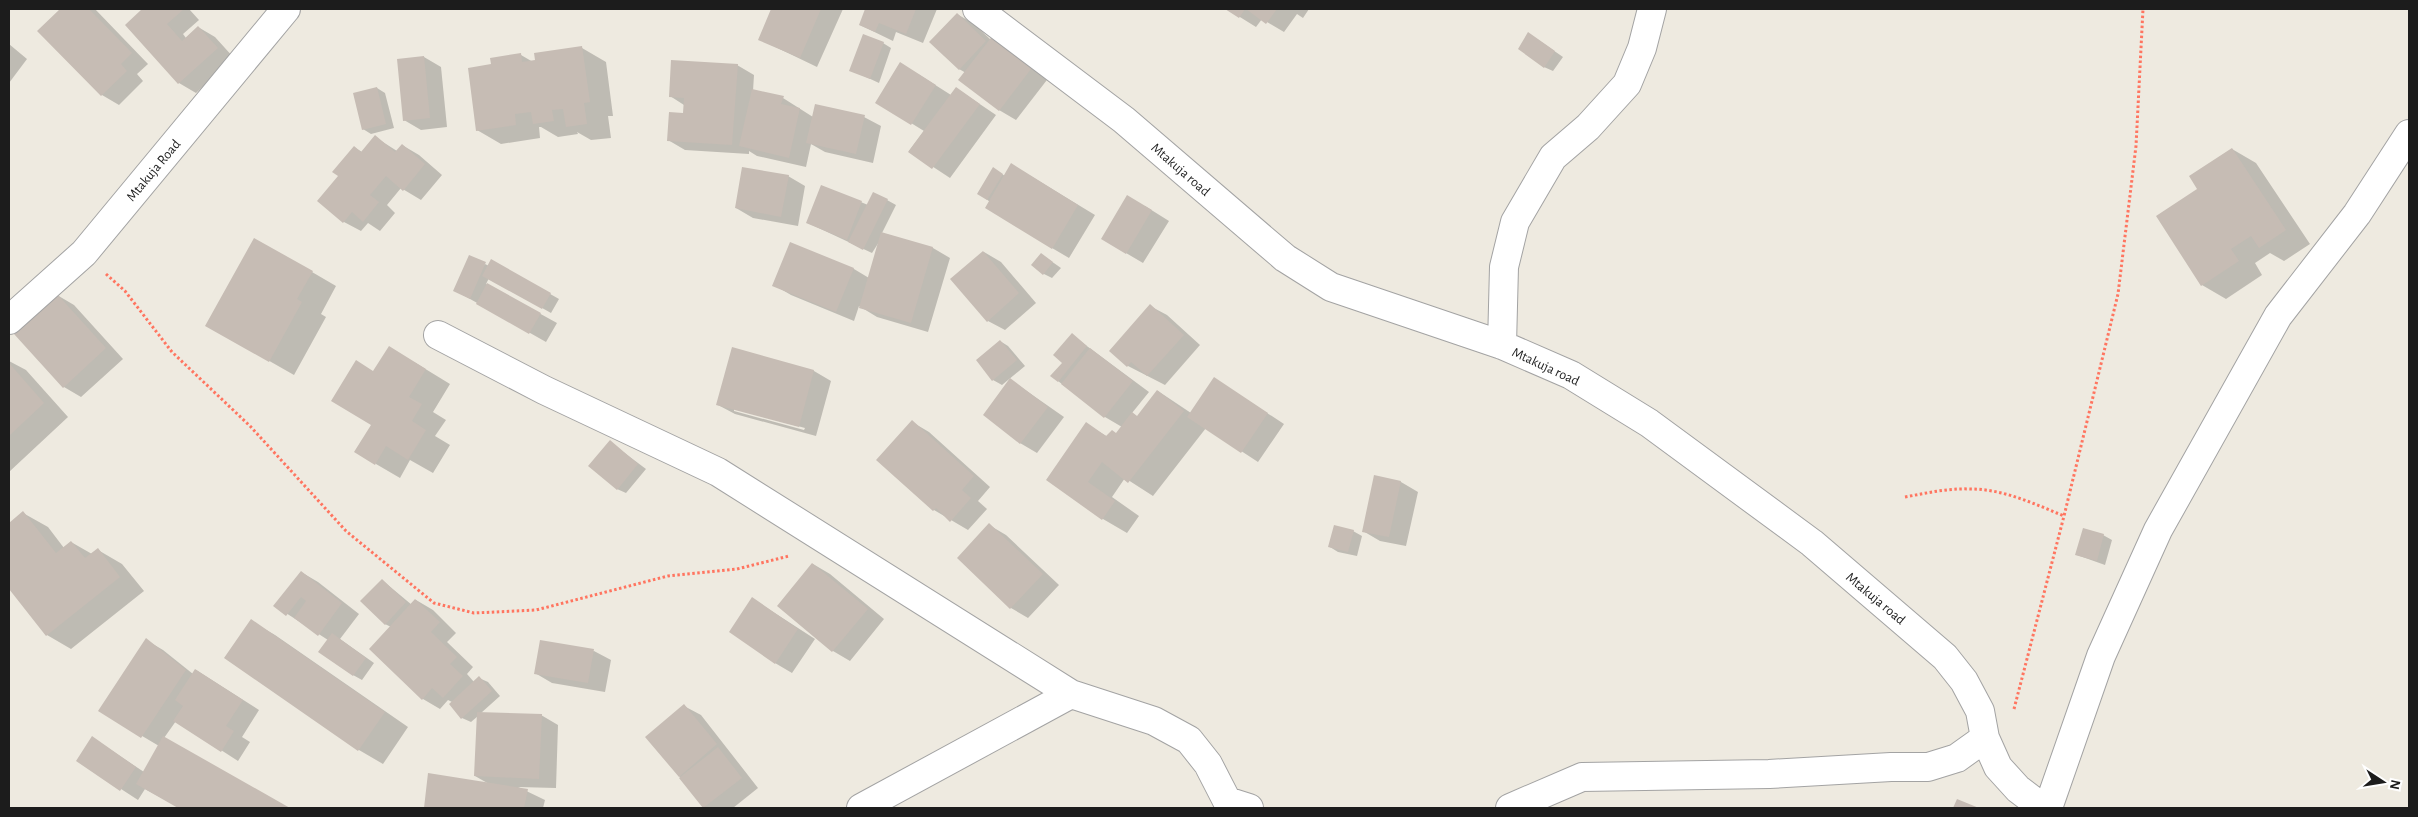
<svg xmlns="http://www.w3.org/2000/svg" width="2418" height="817" viewBox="0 0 2418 817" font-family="'Alegreya Sans',sans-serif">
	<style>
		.shadow { fill: #0003; fill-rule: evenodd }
		.building { fill: #c6bcb4 }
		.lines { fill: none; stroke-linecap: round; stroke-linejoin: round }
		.street-casing { stroke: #a3a3a3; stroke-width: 30 }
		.path { stroke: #ff7560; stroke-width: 3; stroke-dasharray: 2.5 2.5; stroke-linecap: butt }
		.street { stroke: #fff; stroke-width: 28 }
		.labels { text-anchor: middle; stroke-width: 4.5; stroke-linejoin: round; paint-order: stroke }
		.street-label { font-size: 14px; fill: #1c1c1c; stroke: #fff }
	</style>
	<rect width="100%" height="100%" fill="#eeeae0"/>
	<path class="shadow" d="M62 9H95L148 64 137 74 143 81 119 105 102 95 39 31Z
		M144 9H189L199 20 183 34 186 38 198 27 215 37 234 58 196 93 179 83 126 25Z
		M773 9H843L817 67 759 39Z
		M867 9H937L923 43 896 32 893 41 860 25Z
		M1227 9H1309L1303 18 1297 14 1284 32 1262 19 1256 27Z
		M957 14 974 24 991 40 1050 76 1016 120 999 110 966 73 959 69Z
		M1537 39 1563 57 1553 71 1544 67Z
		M883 43 891 48 879 83 851 70Z
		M9 44 27 59 9 83Z
		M582 48 606 62 613 116H608L611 138 591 140 577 132 578 134 558 137 541 127H539L540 138 501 144 477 130 492 65 521 55 533 62Z
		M424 57 441 67 447 127 421 130 404 120Z
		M737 65 754 75 753 91 783 98 813 117H864L881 126 873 163 825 152 811 144 806 167 757 156 749 151V154L685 150 668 140 684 114V105L670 96Z
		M918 74 951 95 956 88 996 115 950 178 909 151 924 131 877 102Z
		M377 88 385 93 394 128 371 134 363 129Z
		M375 137 397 151 402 145 419 155 442 175 421 200 401 188 387 205 395 213 380 231 368 223 361 231 344 222 339 176 354 147 362 152Z
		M2232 149 2256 163 2310 244 2284 261 2270 253 2255 263 2262 275 2226 299 2202 285 2199 189Z
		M994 169 1005 176 1029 175 1095 215 1069 258 1052 248 978 193Z
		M788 176 805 186 798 226 753 218 736 208Z
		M822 186 868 205 887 200 896 205 882 233 933 248 950 258 928 332 877 317 859 306 854 321 791 295 774 285 791 244 854 269 869 278 879 242 872 253 808 223Z
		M1145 206 1169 221 1143 263 1126 253Z
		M984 252 1001 262 1036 303 1005 330 988 321Z
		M1041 254 1061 268 1052 278 1044 274Z
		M492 261 559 299 551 313 489 278 486 284 557 323 546 342 463 295 485 264 489 266Z
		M312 272 336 286 321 314 326 317 294 375 231 339Z
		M57 295 74 305 123 359 81 397 64 387 16 334Z
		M1150 306 1167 315 1200 345 1165 385 1128 366 1111 350Z
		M1072 335 1149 392 1132 413 1138 417 1158 391 1191 413 1215 379 1284 424 1258 462 1206 428 1153 496 1125 478 1112 497 1139 516 1127 533 1103 519 1047 480 1086 424 1108 437 1117 434 1122 427 1105 417 1058 381Z
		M1000 341 1008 346 1025 366 1002 385 993 380Z
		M732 349 814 371 831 381 816 436 735 414 718 405ZM734 409 805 428 804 430 734 411Z
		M9 361 26 370 68 417 9 472Z
		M414 362 450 384 433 412 446 420 435 436 450 445 433 473 410 460 400 478 376 464 372 425Z
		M1011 380 1064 417 1037 453 1020 443Z
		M912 422 929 432 990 487 978 501 987 509 968 530 934 510Z
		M610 442 646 469 626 493 617 489Z
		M1375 477 1401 482 1418 492 1406 546 1380 541 1363 531Z
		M23 513 48 527 64 548 71 542 92 554 98 550 122 564 144 591 71 649 47 635 9 587V524Z
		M989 525 1006 535 1059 585 1028 618 1011 608Z
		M1353 531 1362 536 1357 556 1338 552 1330 547Z
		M2103 535 2112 540 2105 565 2077 555Z
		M813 564 830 574 884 619 850 661 833 651Z
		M301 572 318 582 359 614 340 639 374 663 362 680 353 675 328 640 275 606Z
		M382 580 412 605 416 600 433 610 456 633 447 642 473 667 467 674 474 682 479 678 488 682 500 696 481 713 541 715 558 725 556 788 518 787 545 800 543 808H425L429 775 489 784 475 776 478 716 471 722 462 718 452 702 448 700 440 709 423 699 370 649 391 627 385 624Z
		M753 599 815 639 792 673 775 663Z
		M251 621 275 635 408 727 383 764 359 750 225 658Z
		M146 640 163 650 193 674 196 670 259 710 242 737 250 742 238 761 176 721 164 738 287 808H180L145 789 138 800 78 761 93 738 144 772 159 746 100 711Z
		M594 651 611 660 605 692 552 683 535 673Z
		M684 706 701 715 758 788 733 808H704L679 776Z"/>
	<path class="building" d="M60 9H89L132 53 121 64 127 71 101 96 37 31Z
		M142 9H184L167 24 182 41 198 26 218 48 178 84 125 25Z
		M771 9H821L800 58 758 40Z
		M865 9H916L906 34 879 23 875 32 859 25Z
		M1225 9H1245L1239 18Z
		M1246 9H1277L1266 24Z
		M957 13 986 41 959 70 929 42Z
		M1528 32 1555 51 1544 68 1518 49Z
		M863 34 884 42 870 79 849 71Z
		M994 34 1034 65 999 111 958 80Z
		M582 46 590 102 584 103 587 124 566 127 563 109 552 110 554 121 533 124 531 112 515 114 516 125 476 131 468 68 491 64 490 58 521 53 522 62 535 60 534 53Z
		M424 56 430 118 403 121 397 59Z
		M671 60 738 64 732 145 667 141 669 112 683 113 684 98 669 97Z
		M900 62 936 85 911 125 875 103Z
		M377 87 386 124 362 130 353 93Z
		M956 87 980 104 932 169 908 152Z
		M752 89 784 96 781 104 800 108 789 158 739 146Z
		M815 104 865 115 856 154 806 143Z
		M375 135 395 152 402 144 425 164 403 191 386 176 370 195 379 202 363 222 352 212 343 223 317 201 338 176 332 172 354 146 361 152Z
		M2232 148 2286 230 2259 248 2251 236 2231 249 2239 261 2201 286 2156 216 2197 189 2189 176Z
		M1011 163 1078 205 1052 249 985 208Z
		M742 167 789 175 781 217 735 208Z
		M993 167 1003 174 987 200 977 194Z
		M821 185 862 201 847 240 806 223Z
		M873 192 888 199 863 250 848 242Z
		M1127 195 1152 210 1126 254 1101 239Z
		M881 232 933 247 911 323 859 308Z
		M254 238 313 271 297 299 302 302 269 362 205 326Z
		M790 242 854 268 836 312 772 286Z
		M983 251 1019 293 987 322 950 279Z
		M1041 253 1053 262 1043 275 1031 265Z
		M469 255 486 262 470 299 453 291Z
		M491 259 551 293 542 309 482 276Z
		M487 283 541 313 529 334 476 304Z
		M57 294 106 348 63 388 14 334Z
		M1150 304 1184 335 1147 376 1131 362 1127 367 1109 351Z
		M1072 333 1087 346 1058 382 1050 376 1062 363 1053 355Z
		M1000 340 1017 360 992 381 976 360Z
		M389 346 426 369 409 397 422 404 412 421 426 430 408 460 386 446 375 465 354 452 371 425 331 401 356 360 373 371Z
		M732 347 814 370 799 427 716 405Z
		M1090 348 1133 381 1104 418 1061 384Z
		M9 363 44 403 9 436Z
		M1214 377 1268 413 1241 453 1187 417Z
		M1010 378 1048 407 1020 444 983 415Z
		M1157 390 1184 411 1128 483 1102 462 1088 482 1115 501 1102 520 1046 480 1086 422 1106 436 1112 430 1116 433 1132 412 1137 416Z
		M912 420 974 476 962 490 971 498 950 522 936 508 933 511 876 460Z
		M610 440 638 464 617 490 588 466Z
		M1374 475 1401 481 1389 537 1362 532Z
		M23 511 56 553 71 541 85 558 98 548 120 577 46 636 9 589V523Z
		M989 523 1043 574 1010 609 957 558Z
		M1334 525 1354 530 1348 552 1328 547Z
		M2083 528 2104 534 2097 561 2075 555Z
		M812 563 868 609 832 652 777 606Z
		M301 571 342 603 318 636 294 618 306 601 301 597 286 616 273 606Z
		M382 579 406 602 385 625 360 601Z
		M752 597 798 629 775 664 729 632Z
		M415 599 440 622 431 632 457 657 450 664 463 676 443 698 432 688 422 700 369 649Z
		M251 619 385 712 358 751 224 658Z
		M332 633 366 658 353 676 318 652Z
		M146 638 186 670 141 738 98 711Z
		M540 640 594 649 588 683 534 674Z
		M195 669 243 700 226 726 234 731 221 752 173 721 183 706 175 700Z
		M479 676 492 691 461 719 449 704Z
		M684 704 717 744 679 777 645 737Z
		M477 712 542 714 539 779 474 776Z
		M92 736 136 767 120 791 76 761Z
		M163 736 290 808H178L136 784Z
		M718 747 742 778 703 808 679 778Z
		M428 773 528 789 524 808H424Z
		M1957 799 1979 808H1953Z"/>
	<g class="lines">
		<g class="street-casing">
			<path id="street" d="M977 9 1124 120 1285 258 1331 287 1502 345 1571 375 1649 423 1812 543 1945 657 1964 681 1980 711 1985 738 1998 767 2018 789 2043 808
				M9 320 84 253 286 9
				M438 335 544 390 718 472 1071 694 1154 721 1189 740 1208 764 1227 801 1249 808
				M1502 345 1504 267 1515 222 1553 157 1588 127 1627 84 1642 48 1652 9
				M861 808 1071 694
				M1510 808 1582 777 1769 774 1891 767H1928L1957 758 1985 738
				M2048 808 2101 656 2158 530 2278 316 2357 214 2409 134"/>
		</g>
		<path class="path" d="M106 274 125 291 172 352 250 426 346 531 434 603 474 613 536 610 668 576 737 569 789 556
			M1905 497C1927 493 1948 488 1971 489 2003 489 2035 504 2064 516
			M2014 709 2064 516 2118 294 2136 146 2143 9"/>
		<use href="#street" class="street"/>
	</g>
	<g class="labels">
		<g class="street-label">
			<text transform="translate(1181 169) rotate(41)" y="5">Mtakuja road</text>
			<text transform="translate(153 170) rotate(-50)" y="5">Mtakuja Road</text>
			<text transform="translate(1546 366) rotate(25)" y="5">Mtakuja road</text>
			<text transform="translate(1876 598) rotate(40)" y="5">Mtakuja road</text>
		</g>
	</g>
	<rect width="2418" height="817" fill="none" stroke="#1c1c1c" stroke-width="20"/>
	<g transform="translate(2383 782) rotate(102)" stroke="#ffffff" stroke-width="4" paint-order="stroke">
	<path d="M0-4L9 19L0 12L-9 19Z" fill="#1c1c1c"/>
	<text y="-8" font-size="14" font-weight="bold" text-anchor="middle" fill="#1c1c1c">N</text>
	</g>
</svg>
